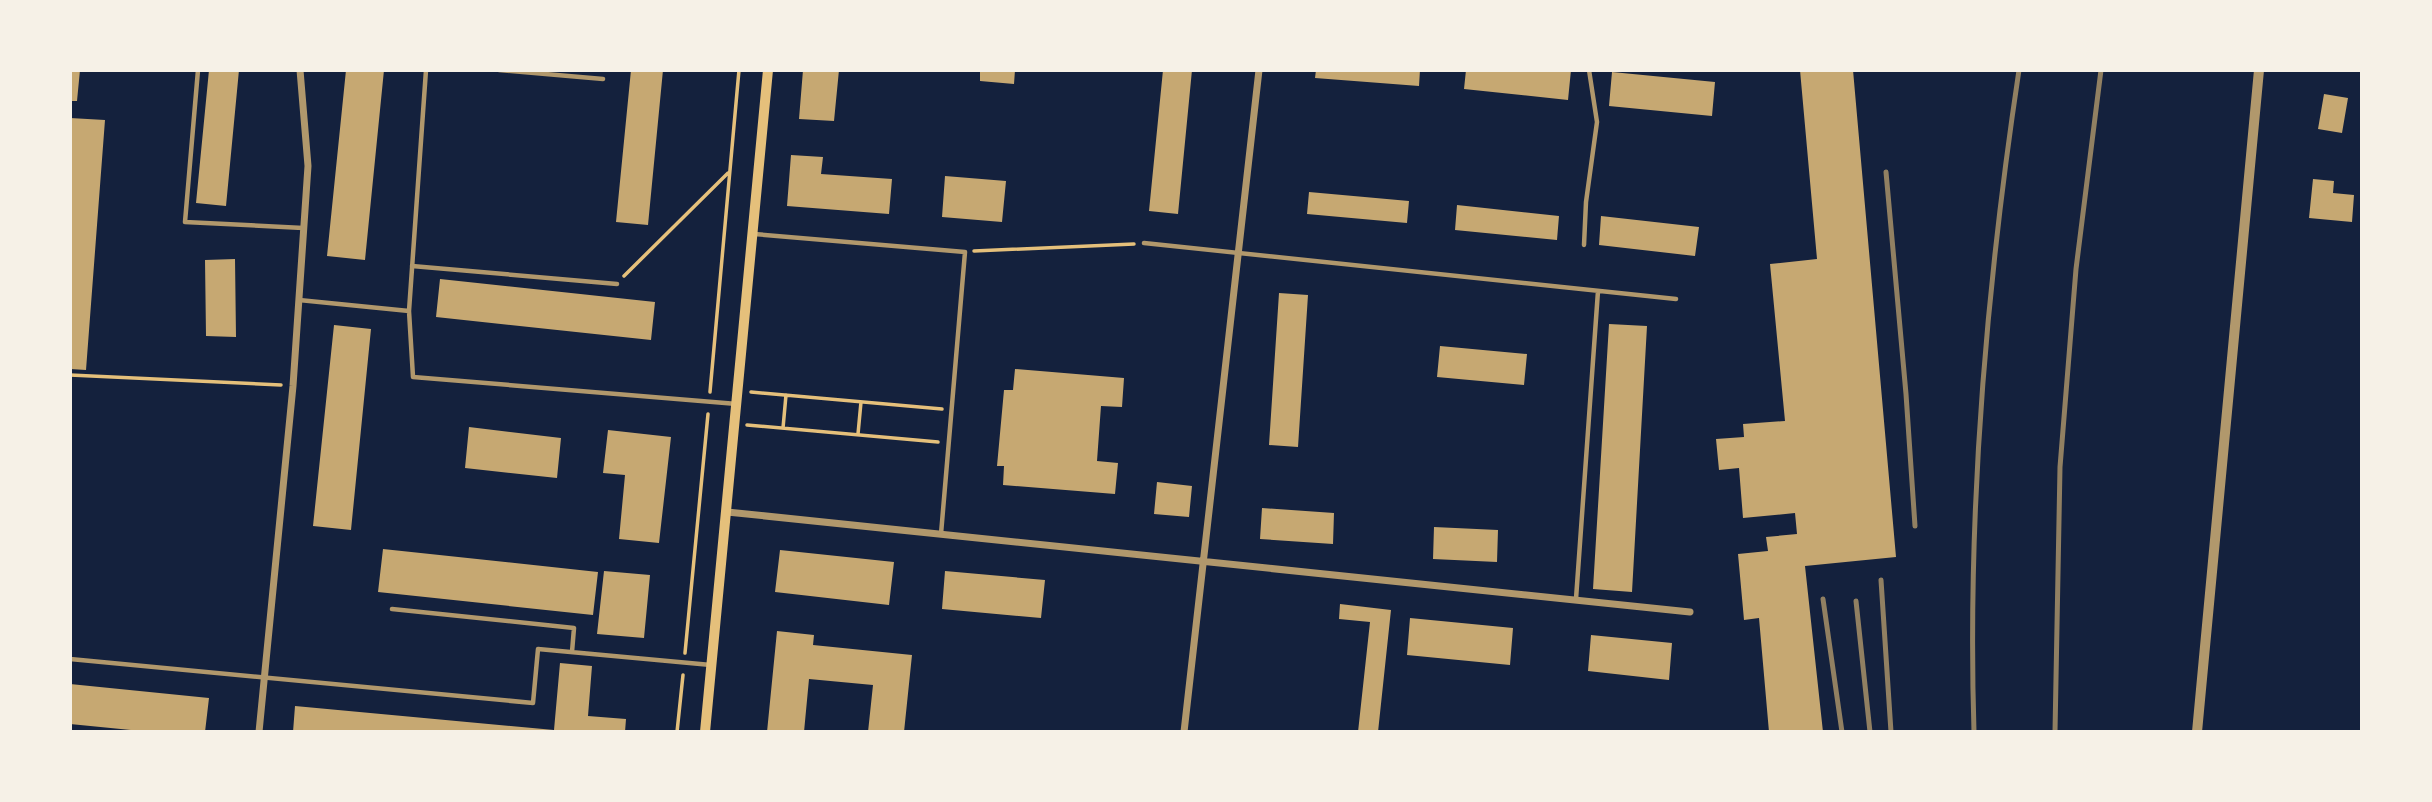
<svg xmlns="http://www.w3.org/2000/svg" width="2432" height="802" viewBox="0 0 2432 802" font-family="'DejaVu Sans',sans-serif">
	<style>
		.building { fill: #c6a872 }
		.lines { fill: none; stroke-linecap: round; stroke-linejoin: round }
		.path { stroke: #e5c07b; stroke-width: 3.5 }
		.service { stroke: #b1986c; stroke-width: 4.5 }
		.minor { stroke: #b1986c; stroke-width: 7 }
		.tertiary { stroke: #b1986c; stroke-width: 10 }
		.secondary { stroke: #e5c07b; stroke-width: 10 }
		.rail { stroke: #918062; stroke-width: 5 }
	</style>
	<rect width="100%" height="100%" fill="#14213d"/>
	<path class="building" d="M70 70H80L77 101H70Z
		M209 70H239L226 206 196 203Z
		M346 70H384L365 260 327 256Z
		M631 70H663L648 225 616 222Z
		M803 70H839L834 121 799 119Z
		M980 70H1015L1014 84 980 81Z
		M1163 70H1192L1178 214 1149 211Z
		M1316 70H1420L1419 86 1315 78Z
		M1466 70H1571L1568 100 1464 89Z
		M1800 70H1853L1896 557 1805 566 1823 732H1769L1759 618 1744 620 1738 554 1768 551 1766 537 1797 534 1795 513 1743 518 1739 468 1719 470 1716 439 1744 437 1743 424 1785 421 1770 264 1817 259Z
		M1612 72 1715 82 1712 116 1609 106Z
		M2324 94 2348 98 2342 133 2318 129Z
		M70 118 105 120 86 370 70 369Z
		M791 155 823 157 821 174 892 179 889 214 787 206Z
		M945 176 1006 181 1002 222 942 217Z
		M2313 179 2334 181 2333 193 2354 195 2352 222 2309 218Z
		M1309 192 1409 201 1407 223 1307 214Z
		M1457 205 1559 216 1557 240 1455 230Z
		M1601 216 1699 227 1695 256 1599 245Z
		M235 259 236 337 206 336 205 260Z
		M440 279 655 302 651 340 436 317Z
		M1279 293 1308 295 1298 447 1269 445Z
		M1609 324 1647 326 1632 592 1593 589Z
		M334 325 371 329 351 530 313 526Z
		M1440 346 1527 354 1524 385 1437 377Z
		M1015 369 1124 378 1122 407 1101 406 1097 461 1118 463 1115 494 1003 485 1004 466H997L1004 390H1013Z
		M469 427 561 438 557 478 465 468Z
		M608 430 671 437 659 543 619 539 625 475 603 473Z
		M1157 482 1192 486 1189 517 1154 514Z
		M1262 508 1334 513 1333 544 1260 539Z
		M1434 527 1498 530 1497 562 1433 559Z
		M383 549 598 572 593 615 378 592Z
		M780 550 894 562 889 605 775 592Z
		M604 571 650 575 644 638 597 634Z
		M945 571 1045 580 1041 618 942 609Z
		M1340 604 1391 610 1378 732H1358L1370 622 1339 619Z
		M1410 618 1513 628 1510 665 1407 655Z
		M777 631 814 635 813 645 912 655 904 732H868L873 685 809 679 804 732H767Z
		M1591 635 1672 643 1669 680 1588 671Z
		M560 663 592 666 588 716 626 719 625 732H293L295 706 554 730Z
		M70 684 209 698 205 732H151L70 724Z"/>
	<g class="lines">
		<path class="path" d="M974 251 1134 244
			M624 276 728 173
			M70 375 281 385
			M710 392 739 70
			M751 392 942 409
			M747 425 938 442
			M783 428 786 395
			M858 434 861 402
			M685 653 708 414
			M677 732 683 675"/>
		<path class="service" d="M198 70 185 222 303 228
			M426 70 409 311 413 377 737 404
			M499 70 603 79
			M754 234 965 252 941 534
			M1144 243 1676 299
			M1584 245 1586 202 1597 122 1589 70
			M412 266 617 284
			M299 300 409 311
			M1576 599 1598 291
			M392 609 574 628 572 652
			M70 659 533 703 538 649 711 665"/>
		<path class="minor" d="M727 512 1690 612
			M259 732 293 386 308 166 300 70
			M1184 732 1259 70"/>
		<path class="tertiary" d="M2197 732 2259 70"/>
		<path class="secondary" d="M705 732 768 70"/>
		<path class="rail" d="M1886 172 1906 394 1915 526
			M1881 580 1891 732
			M1823 599 1842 732
			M1856 601 1870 732
			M1974 732C1967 511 1986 289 2019 70
			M2055 732 2060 467 2076 269 2101 70"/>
	</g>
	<rect width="2432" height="802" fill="none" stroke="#f6f1e7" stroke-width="144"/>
</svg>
